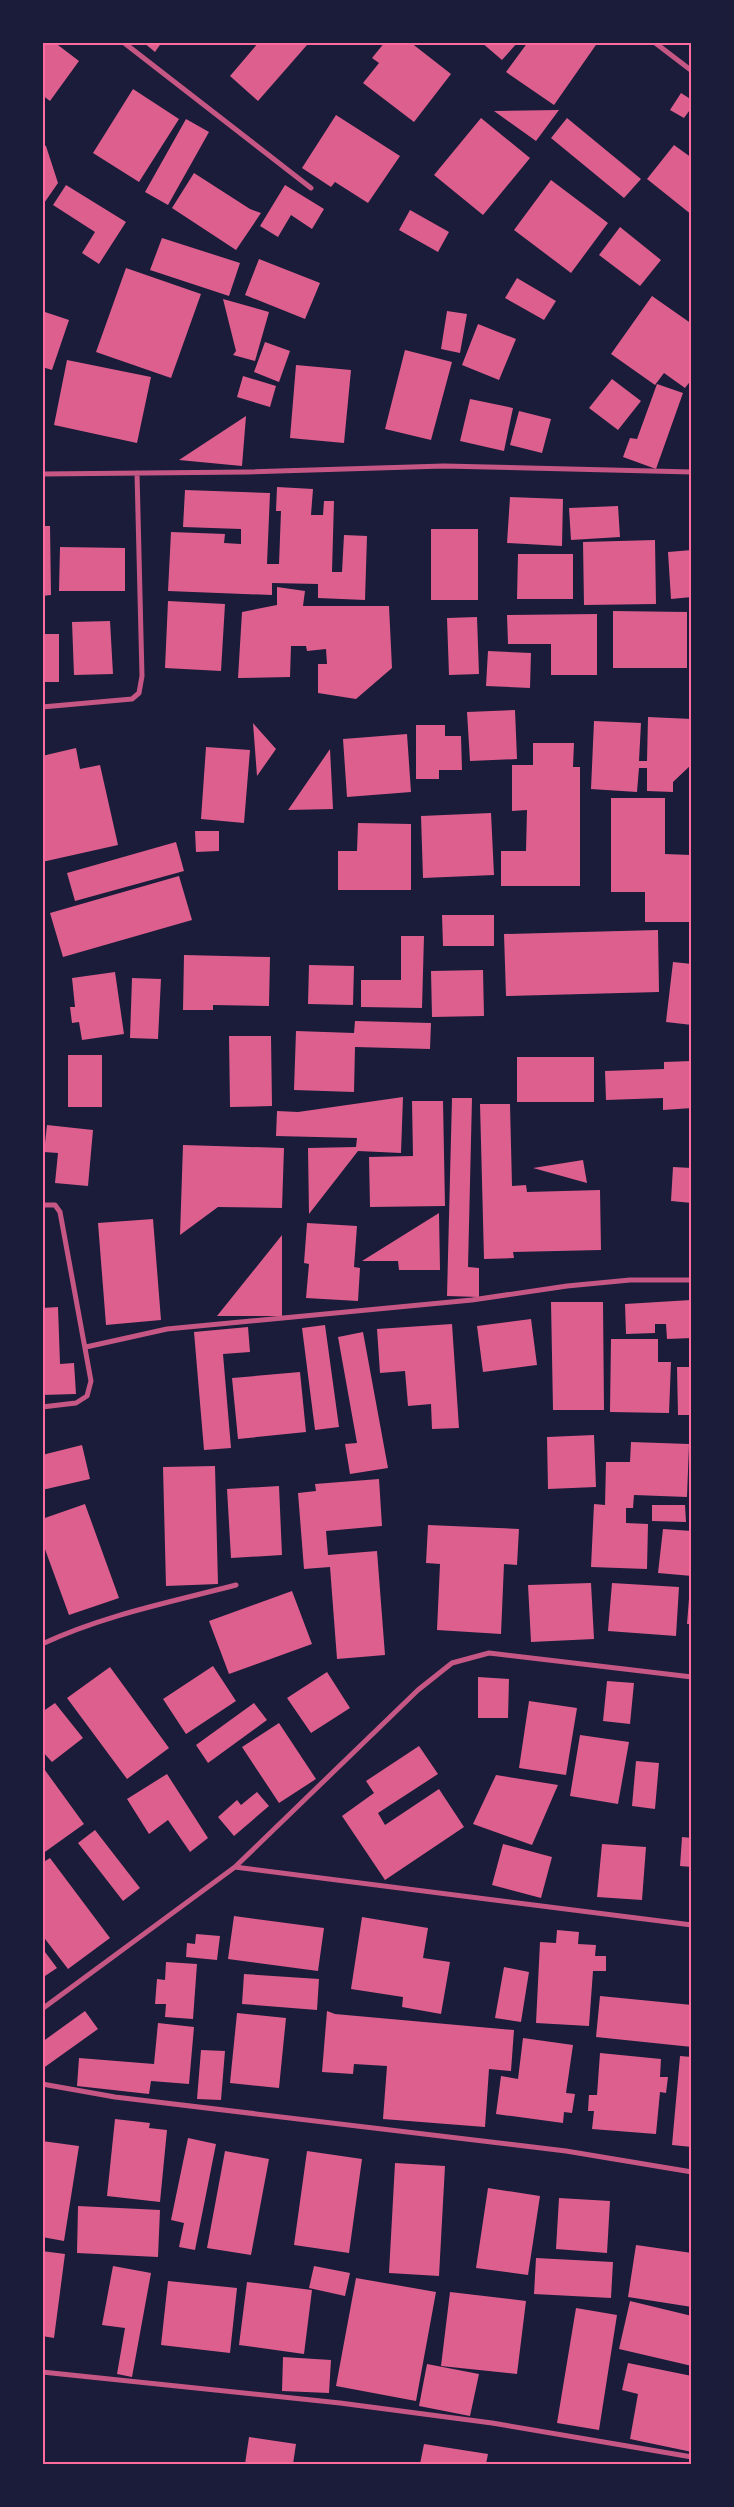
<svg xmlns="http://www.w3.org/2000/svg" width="734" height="2507" viewBox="0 0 734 2507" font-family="'Zilla Slab',serif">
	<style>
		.building { fill: #dd5f8e }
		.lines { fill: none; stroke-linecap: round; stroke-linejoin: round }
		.minor { stroke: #c65784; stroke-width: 5 }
		.neatline { fill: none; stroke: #ff6b9d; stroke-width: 2 }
	</style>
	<rect width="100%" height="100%" fill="#1b1b3a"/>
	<path class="building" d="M42 42H54L79 61 50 101 42 95Z
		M143 42H162L155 52Z
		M259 42H304L307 45 258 101 230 76Z
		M385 42H410L451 74 414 122 363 83 379 63 372 58Z
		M481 42H518L502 60Z
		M528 42 535 44 536 42H598L554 105 506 72Z
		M133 89 179 119 139 182 93 153Z
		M681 93 692 100V107L684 118 670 110Z
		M559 110 536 141 494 111Z
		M336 115 400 156 368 203 335 182 331 187 302 168Z
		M481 118 530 158 483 215 434 175Z
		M567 118 641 179 624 198 551 138Z
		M186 119 209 132 168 205 145 192Z
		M42 144 46 146 58 183 42 206Z
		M674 145 692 158V215L647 179Z
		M194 173 250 209 261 213 236 250 172 208Z
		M551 180 608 223 571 273 514 230Z
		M66 185 126 222 99 264 82 253 95 232 53 205Z
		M285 185 324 209 312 229 291 215 278 237 260 226Z
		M410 210 449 232 438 252 399 230Z
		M620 227 661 260 640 286 599 255Z
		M162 238 240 263 229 296 150 270Z
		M259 259 320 283 305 319 245 295Z
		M126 268 201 294 171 378 96 352Z
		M517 278 556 301 544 320 505 298Z
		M652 296 692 324V379L685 388 664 373 655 385 611 354Z
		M223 299 269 312 255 361 233 355 236 351Z
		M42 311 69 320 52 370 42 367Z
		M447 311 467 314 460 353 441 349Z
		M478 324 516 339 499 380 462 365Z
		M265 342 290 351 279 382 254 372Z
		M405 350 452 362 431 440 385 429Z
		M67 360 151 377 137 443 54 425Z
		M296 365 351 370 344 443 290 438Z
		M243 376 276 386 270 407 237 397Z
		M612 379 641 401 618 430 589 408Z
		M657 384 683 393 656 469 623 457 630 438 637 439Z
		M470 399 513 408 504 451 460 441Z
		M519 411 551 419 542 453 510 445Z
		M246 416 242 466 179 460Z
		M277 487 313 489 311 515H323L324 501H334L332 572H342L344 535 367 536 365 600 318 598V584L272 583V595L168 591 171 532 225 534 224 543 241 544V529L183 527 185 490 270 493 267 564H279L281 511H276Z
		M510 497 563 499 562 546 507 543Z
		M618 506 620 537 571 540 569 508Z
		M42 526H50L51 595 42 596Z
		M431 529H478V600H431Z
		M655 540 656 604 584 605 583 542Z
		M60 547 125 548V591H59Z
		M692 550V597L671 599 668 552Z
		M518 554H573V599H517Z
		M277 587 305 591 303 606H389L392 668 356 699 318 693V664H327L326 649 307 651 306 646H291L290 677 238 678 242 612 277 605Z
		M168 601 225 604 221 671 165 668Z
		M613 611 687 612V668H613Z
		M597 614V675H551V644H508L507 615Z
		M477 617 479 674 449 675 447 618Z
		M110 621 113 674 74 675 72 622Z
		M42 634H59V682H42Z
		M488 651 531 653 530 688 486 686Z
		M515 710 517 759 470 761 467 712Z
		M648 717 692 719V764L673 782V792L647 791V768H639L637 792 591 789 594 721 641 723 639 761H647Z
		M253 723 276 749 257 776Z
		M416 725H445V736H461L462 770H439V779H416Z
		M407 734 411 792 347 797 343 739Z
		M533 743H574L573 767H580V886H501V851H526L527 810 512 811V765H533Z
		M206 747 250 750 244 823 201 819Z
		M76 748 80 769 100 765 118 845 42 862V756Z
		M330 749 333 809 288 810Z
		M611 798H665V854L691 855V922H645V892H611Z
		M491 813 494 875 423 878 421 816Z
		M358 823 411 824V890H338V851H357Z
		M195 831H219V851L196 852Z
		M176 842 184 871 75 901 67 873Z
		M179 876 192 920 63 957 50 913Z
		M442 915H494V946H443Z
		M658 930 659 992 506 996 504 934Z
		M401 936H424L422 1008 361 1007V980H401Z
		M184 955 270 957 269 1006 213 1005V1010H183Z
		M673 962 692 964V1025L666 1022Z
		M309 965 354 966 353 1005 308 1004Z
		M483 970 484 1016 432 1017 431 971Z
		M115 972 124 1034 82 1040 79 1022 72 1023 70 1007H75L72 978Z
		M132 978 161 979 158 1039 130 1038Z
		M355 1021 431 1023 430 1049 355 1047 354 1092 294 1090 296 1031 354 1033Z
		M229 1036H271L272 1106 230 1107Z
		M68 1055H102V1107H68Z
		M517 1057H594V1102H517Z
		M692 1061V1108L663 1110V1098L606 1100 605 1071 664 1069V1062Z
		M403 1097 401 1153 358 1151 309 1214 308 1148 356 1147 357 1138 276 1136 277 1111 298 1112Z
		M452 1098H472L468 1267 479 1268V1297L447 1296Z
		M412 1101H443L445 1206 370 1207 369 1157 413 1156Z
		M480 1104H510L512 1186 526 1185 527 1192 600 1190 601 1250 513 1252 514 1258 484 1259Z
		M47 1125 93 1130 88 1186 55 1183 58 1153 44 1152Z
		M183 1145 284 1148 282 1208 218 1207 180 1235Z
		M583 1160 587 1183 533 1168Z
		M673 1167 692 1168V1203L671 1201Z
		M439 1213 440 1270H399L398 1261H362Z
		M153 1219 161 1320 106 1325 98 1223Z
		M307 1223 357 1226 354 1267 360 1268 358 1301 306 1298 309 1264 304 1263Z
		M282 1235V1316H217Z
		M691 1300 692 1338 667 1339 666 1324H655V1333L626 1334 625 1304Z
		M551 1302H603L604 1410H553Z
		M58 1307 60 1364 74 1363 76 1394 42 1395V1308Z
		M531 1319 537 1365 483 1372 477 1326Z
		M452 1324 459 1428 432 1429 431 1404 408 1406 405 1371 380 1373 377 1329Z
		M325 1325 339 1427 315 1430 302 1328Z
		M248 1327 250 1352 223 1354 231 1448 204 1450 194 1332Z
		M363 1332 388 1468 350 1474 345 1444 357 1443 338 1337Z
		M611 1339H658V1362H671L669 1413 610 1412Z
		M677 1367H692V1415H678Z
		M300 1372 306 1432 238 1439 232 1378Z
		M594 1435 596 1487 548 1489 547 1437Z
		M631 1442 689 1444 687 1497 634 1495 633 1508H626V1523L648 1524 647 1569 591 1567 594 1504 605 1505 606 1462H630Z
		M82 1445 90 1479 42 1490V1455Z
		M215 1466 218 1584 166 1586 163 1467Z
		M379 1479 382 1526 326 1531 328 1555 377 1551 385 1655 337 1659 330 1567 304 1569 298 1493 316 1491 315 1484Z
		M279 1486 282 1555 231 1558 227 1489Z
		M85 1504 119 1598 69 1615 42 1541V1519Z
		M652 1505H685L686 1522 652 1521Z
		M428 1525 519 1529 517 1565 504 1564 501 1634 437 1630 440 1564 426 1563Z
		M663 1529 692 1531V1576L658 1573Z
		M591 1583 594 1639 531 1642 528 1585Z
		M612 1583 679 1587 676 1636 608 1631Z
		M690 1586H692V1624H687Z
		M292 1591 312 1644 229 1674 209 1621Z
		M213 1666 236 1701 186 1734 163 1699Z
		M110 1667 169 1748 127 1779 67 1698Z
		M327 1672 350 1708 311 1733 287 1698Z
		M478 1677 509 1679 508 1718H478Z
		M607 1681 634 1683 630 1724 603 1721Z
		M529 1701 577 1708 566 1775 519 1768Z
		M55 1703 83 1738 52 1762 42 1751V1712Z
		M254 1703 267 1720 208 1763 196 1745Z
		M279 1723 316 1779 279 1803 242 1747Z
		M580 1735 629 1742 618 1804 570 1796Z
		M419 1746 438 1774 378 1813 385 1825 439 1789 464 1827 385 1880 342 1816 374 1793 366 1781Z
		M636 1761 659 1763 655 1809 632 1806Z
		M42 1766 84 1824 42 1854Z
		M167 1774 208 1838 190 1852 168 1820 149 1834 127 1799Z
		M496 1775 558 1785 532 1845 473 1824Z
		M257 1792 269 1806 234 1836 218 1817 237 1800 241 1805Z
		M95 1830 140 1888 123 1901 78 1843Z
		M682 1837 692 1838V1867L680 1866Z
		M503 1844 552 1857 541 1898 492 1885Z
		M602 1844 646 1847 642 1900 597 1897Z
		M50 1858 110 1938 68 1969 42 1935V1863Z
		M234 1916 324 1928 318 1971 228 1959Z
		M362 1917 428 1928 423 1958 450 1962 441 2014 402 2007 403 1997 351 1989Z
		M557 1930 579 1932 578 1944 596 1945 595 1956H606V1971H593L589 2026 536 2023 540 1942 556 1943Z
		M196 1934 220 1936 217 1960 186 1957 187 1943 195 1944Z
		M42 1948 57 1968 42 1978Z
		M166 1962 197 1964 193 2019 165 2017 166 2004H155L157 1979 165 1980Z
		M504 1967 529 1972 521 2022 495 2018Z
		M244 1974 319 1979 317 2010 242 2004Z
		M600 1996 692 2005V2047L596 2037Z
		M85 2011 98 2029 42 2069V2042Z
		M327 2011 335 2014 514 2030 511 2071 489 2069 485 2127 383 2119 387 2066 354 2064 353 2074 322 2072Z
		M237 2013 286 2018 279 2088 230 2083Z
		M158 2023 194 2027 189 2084 151 2081 149 2094 77 2086 79 2058 154 2064Z
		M523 2038 573 2045 566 2093 575 2094 572 2113 564 2112 563 2123 496 2114 501 2076 518 2079Z
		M201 2050 225 2051 221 2100 197 2099Z
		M600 2053 661 2059 660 2077H668L666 2093 660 2092 656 2134 592 2129 594 2111H588L589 2095H597Z
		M680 2056 692 2057V2147L672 2145Z
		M115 2119 150 2123 149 2128 167 2130 160 2202 107 2196Z
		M188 2138 216 2144 195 2250 179 2247 184 2223 171 2220Z
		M42 2141 79 2146 64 2241 42 2237Z
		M225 2151 269 2159 251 2255 207 2248Z
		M307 2151 362 2159 349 2253 294 2245Z
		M395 2163 445 2166 439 2276 389 2273Z
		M488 2188 540 2196 528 2275 476 2268Z
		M559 2198 610 2201 607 2253 556 2249Z
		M78 2206 160 2210 158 2257 77 2253Z
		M636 2245 692 2253V2307L628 2297Z
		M42 2251 65 2254 54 2338 42 2336Z
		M536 2258 613 2262 611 2298 534 2294Z
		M113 2266 151 2273 132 2377 117 2374 125 2328 102 2325Z
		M314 2266 350 2273 345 2296 309 2288Z
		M356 2278 436 2292 416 2401 336 2386Z
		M168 2281 237 2288 230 2353 161 2345Z
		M247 2282 312 2290 304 2354 239 2345Z
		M450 2292 526 2301 517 2374 441 2366Z
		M630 2301 692 2316V2366L619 2349Z
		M576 2308 617 2315 599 2430 557 2423Z
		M283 2357 331 2360 329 2393 282 2391Z
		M628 2363 692 2376V2452L630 2439 638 2394 622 2390Z
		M427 2364 479 2374 470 2416 419 2406Z
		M249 2437 296 2444 293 2464H245Z
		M424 2444 488 2454 486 2464H420Z"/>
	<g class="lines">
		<path class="minor" d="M123 42 311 188
			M654 42 692 71
			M42 474 247 472 444 466 692 472
			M42 707 132 699 139 693 142 676 137 473
			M42 1205H55L60 1212 91 1381 87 1396 76 1403 42 1407
			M86 1347 167 1329 472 1300 567 1286 630 1280H692
			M42 1644C104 1615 171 1602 236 1585
			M235 1867 692 1925
			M42 2009 235 1867 418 1690 452 1663 489 1653 692 1677
			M42 2084 115 2097 566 2151 692 2172
			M42 2372 340 2403 492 2423 692 2457"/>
	</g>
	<rect width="734" height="2507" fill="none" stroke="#1b1b3a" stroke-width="88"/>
	<rect x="44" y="44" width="646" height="2419" class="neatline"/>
</svg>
